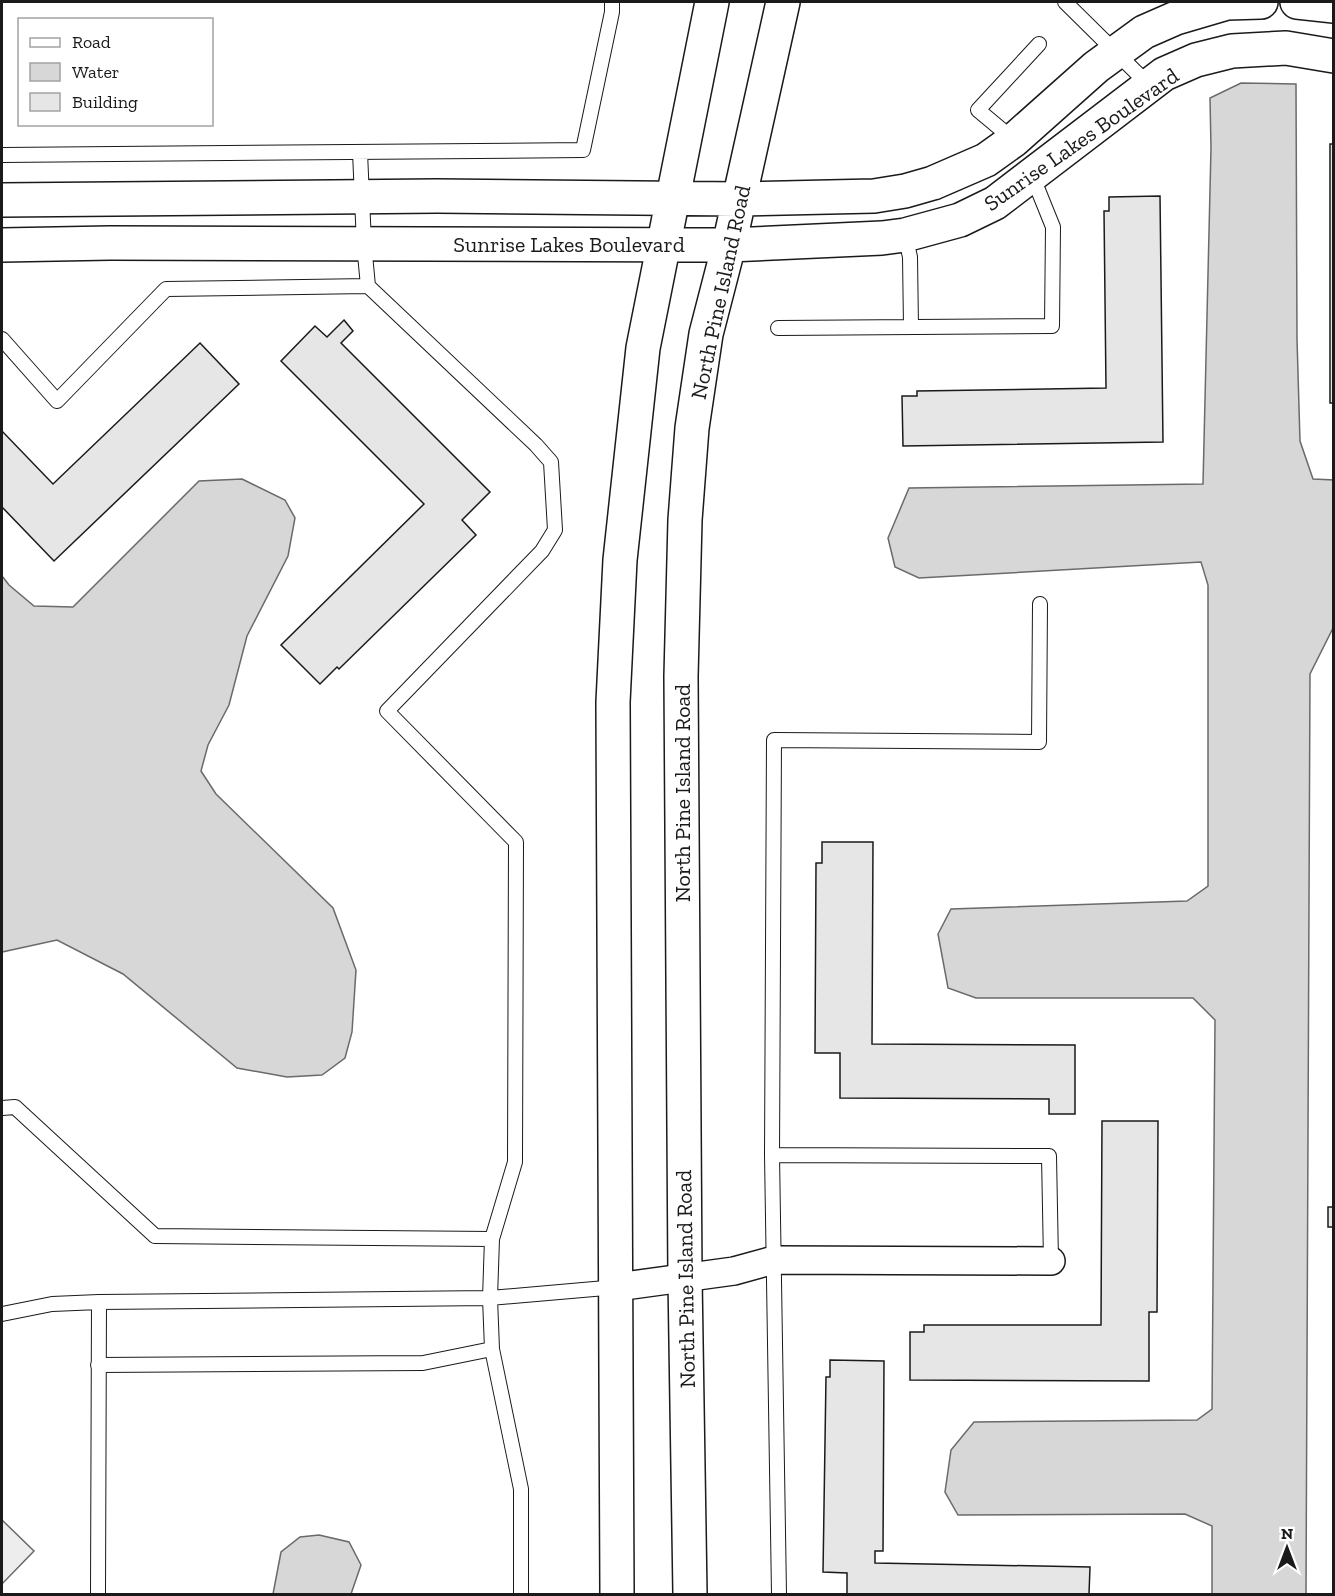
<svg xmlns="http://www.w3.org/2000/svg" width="1335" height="1596" viewBox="0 0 1335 1596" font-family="'Zilla Slab',serif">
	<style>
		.built { fill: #ededed; stroke: #6a6a6a; stroke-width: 1.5 }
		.water { fill: #d7d7d7; stroke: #6a6a6a; stroke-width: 1.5 }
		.building { fill: #e6e6e6; stroke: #1a1a1a; stroke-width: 1.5 }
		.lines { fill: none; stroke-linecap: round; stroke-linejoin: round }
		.lane-casing { stroke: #1a1a1a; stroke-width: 16 }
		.street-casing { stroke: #1a1a1a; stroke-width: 30 }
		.secondary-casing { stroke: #1a1a1a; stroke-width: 36 }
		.lane { stroke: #fff; stroke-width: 14 }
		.street { stroke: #fff; stroke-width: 27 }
		.secondary { stroke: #fff; stroke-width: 33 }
		.labels { text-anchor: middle; stroke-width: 4.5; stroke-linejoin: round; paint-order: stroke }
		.street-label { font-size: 22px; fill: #1a1a1a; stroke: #fff }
	</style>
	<rect width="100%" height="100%" fill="#fff"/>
	<path class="built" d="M2 1520 34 1551 2 1584Z"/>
	<path class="water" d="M1241 83 1296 84 1297 339 1300 441 1313 479 1334 480 1333 628 1310 674 1306 1594H1212V1526L1185 1514 958 1515 945 1492 951 1450 974 1422 1197 1420 1212 1409 1215 1020 1193 998H976L948 988 938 934 951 909 1187 901 1208 886V585L1201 562 919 578 895 567 888 538 909 488 1203 484 1211 148 1210 98Z
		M242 479 285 500 295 518 288 556 247 636 229 705 208 745 201 771 216 794 333 908 356 970 352 1032 345 1058 322 1075 287 1077 237 1068 123 974 57 940 2 952V576L9 585 34 606 73 607 199 481Z
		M319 1535 349 1542 361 1565 351 1594H273L281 1552 300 1537Z"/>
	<path class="building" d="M1330 144H1334V403H1330Z
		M1160 196 1163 442 903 446 902 396H917V391L1106 388 1104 211H1109V197Z
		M344 320 353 331 341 343 490 492 462 520 476 535 339 669 337 667 320 684 281 645 424 504 281 361 315 326 327 337Z
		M200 343 239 384 54 561 2 507V431L53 484Z
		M822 842H873L872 1044 1075 1045V1114H1049V1099L840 1098V1053H815L816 863H822Z
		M1102 1121H1158L1157 1312H1149V1381L910 1380V1332H924V1325H1101Z
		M1328 1207H1334V1227H1328Z
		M830 1360 884 1361 883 1551H875V1563L1090 1567 1089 1594H847V1573L823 1572 826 1377H830Z"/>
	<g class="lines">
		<g class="lane-casing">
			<path id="lane" d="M1065 2 1149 85
				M1014 140 978 110 1039 44
				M2 155 583 150 612 12V2
				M905 235 910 257 911 327
				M778 328 1052 326 1053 227 1032 175
				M2 339 57 401 166 289 368 286 364 244 360 152
				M2 1108 15 1107 155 1236 492 1239
				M772 1155 774 740 1039 742 1040 604
				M2 1314 52 1304 99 1302 490 1298 617 1287
				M492 1349 521 1489V1594
				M98 1365 423 1363 492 1349 490 1298 492 1239 515 1162 516 842 387 711 542 551 555 530 551 462 536 445 368 286
				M98 1594 99 1302
				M779 1594 772 1155 1049 1156 1051 1261"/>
		</g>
		<g class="street-casing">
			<path id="street" d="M617 1287 734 1271 774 1260 1051 1261"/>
		</g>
		<g class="secondary-casing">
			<path id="secondary" d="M1297 2 1334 6
				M2 200 437 196 739 199 874 196 905 191 933 183 986 160 1014 140 1096 67 1144 32 1176 18 1227 3 1261 2
				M2 245 110 243 729 245 882 238 905 235 960 220 995 203 1164 74 1196 60 1232 51 1286 48 1334 56
				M617 1594 613 702 620 560 643 348 712 2
				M690 1594 685 1278 681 676 685 520 692 428 706 334 729 245 783 2"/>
		</g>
		<use href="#lane" class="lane"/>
		<use href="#street" class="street"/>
		<use href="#secondary" class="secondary"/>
	</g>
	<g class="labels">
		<g class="street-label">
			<text transform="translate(1081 139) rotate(-35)" y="8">Sunrise Lakes Boulevard</text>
			<text x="569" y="252">Sunrise Lakes Boulevard</text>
			<text transform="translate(720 292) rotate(-78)" y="8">North Pine Island Road</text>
			<text transform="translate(682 793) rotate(-90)" y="8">North Pine Island Road</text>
			<text transform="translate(685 1279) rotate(-91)" y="8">North Pine Island Road</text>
		</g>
	</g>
	<rect width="1335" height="1596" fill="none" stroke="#1a1a1a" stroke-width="6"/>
	<rect x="18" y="18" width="195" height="108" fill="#ffffff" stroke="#a3a3a3" stroke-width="1.5"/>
	<rect x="30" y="38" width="30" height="9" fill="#ffffff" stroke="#a3a3a3" stroke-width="1.5"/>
	<text x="72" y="48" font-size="18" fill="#1a1a1a">Road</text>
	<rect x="30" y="63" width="30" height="18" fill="#d7d7d7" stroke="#a3a3a3" stroke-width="1.5"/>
	<text x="72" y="78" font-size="18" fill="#1a1a1a">Water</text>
	<rect x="30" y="93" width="30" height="18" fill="#e6e6e6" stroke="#a3a3a3" stroke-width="1.5"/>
	<text x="72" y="108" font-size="18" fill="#1a1a1a">Building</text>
	<g transform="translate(1287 1548)" stroke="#ffffff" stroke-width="4.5" paint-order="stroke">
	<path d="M0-4.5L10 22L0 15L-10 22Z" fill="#1a1a1a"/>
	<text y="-9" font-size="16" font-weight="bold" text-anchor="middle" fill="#1a1a1a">N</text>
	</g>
</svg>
